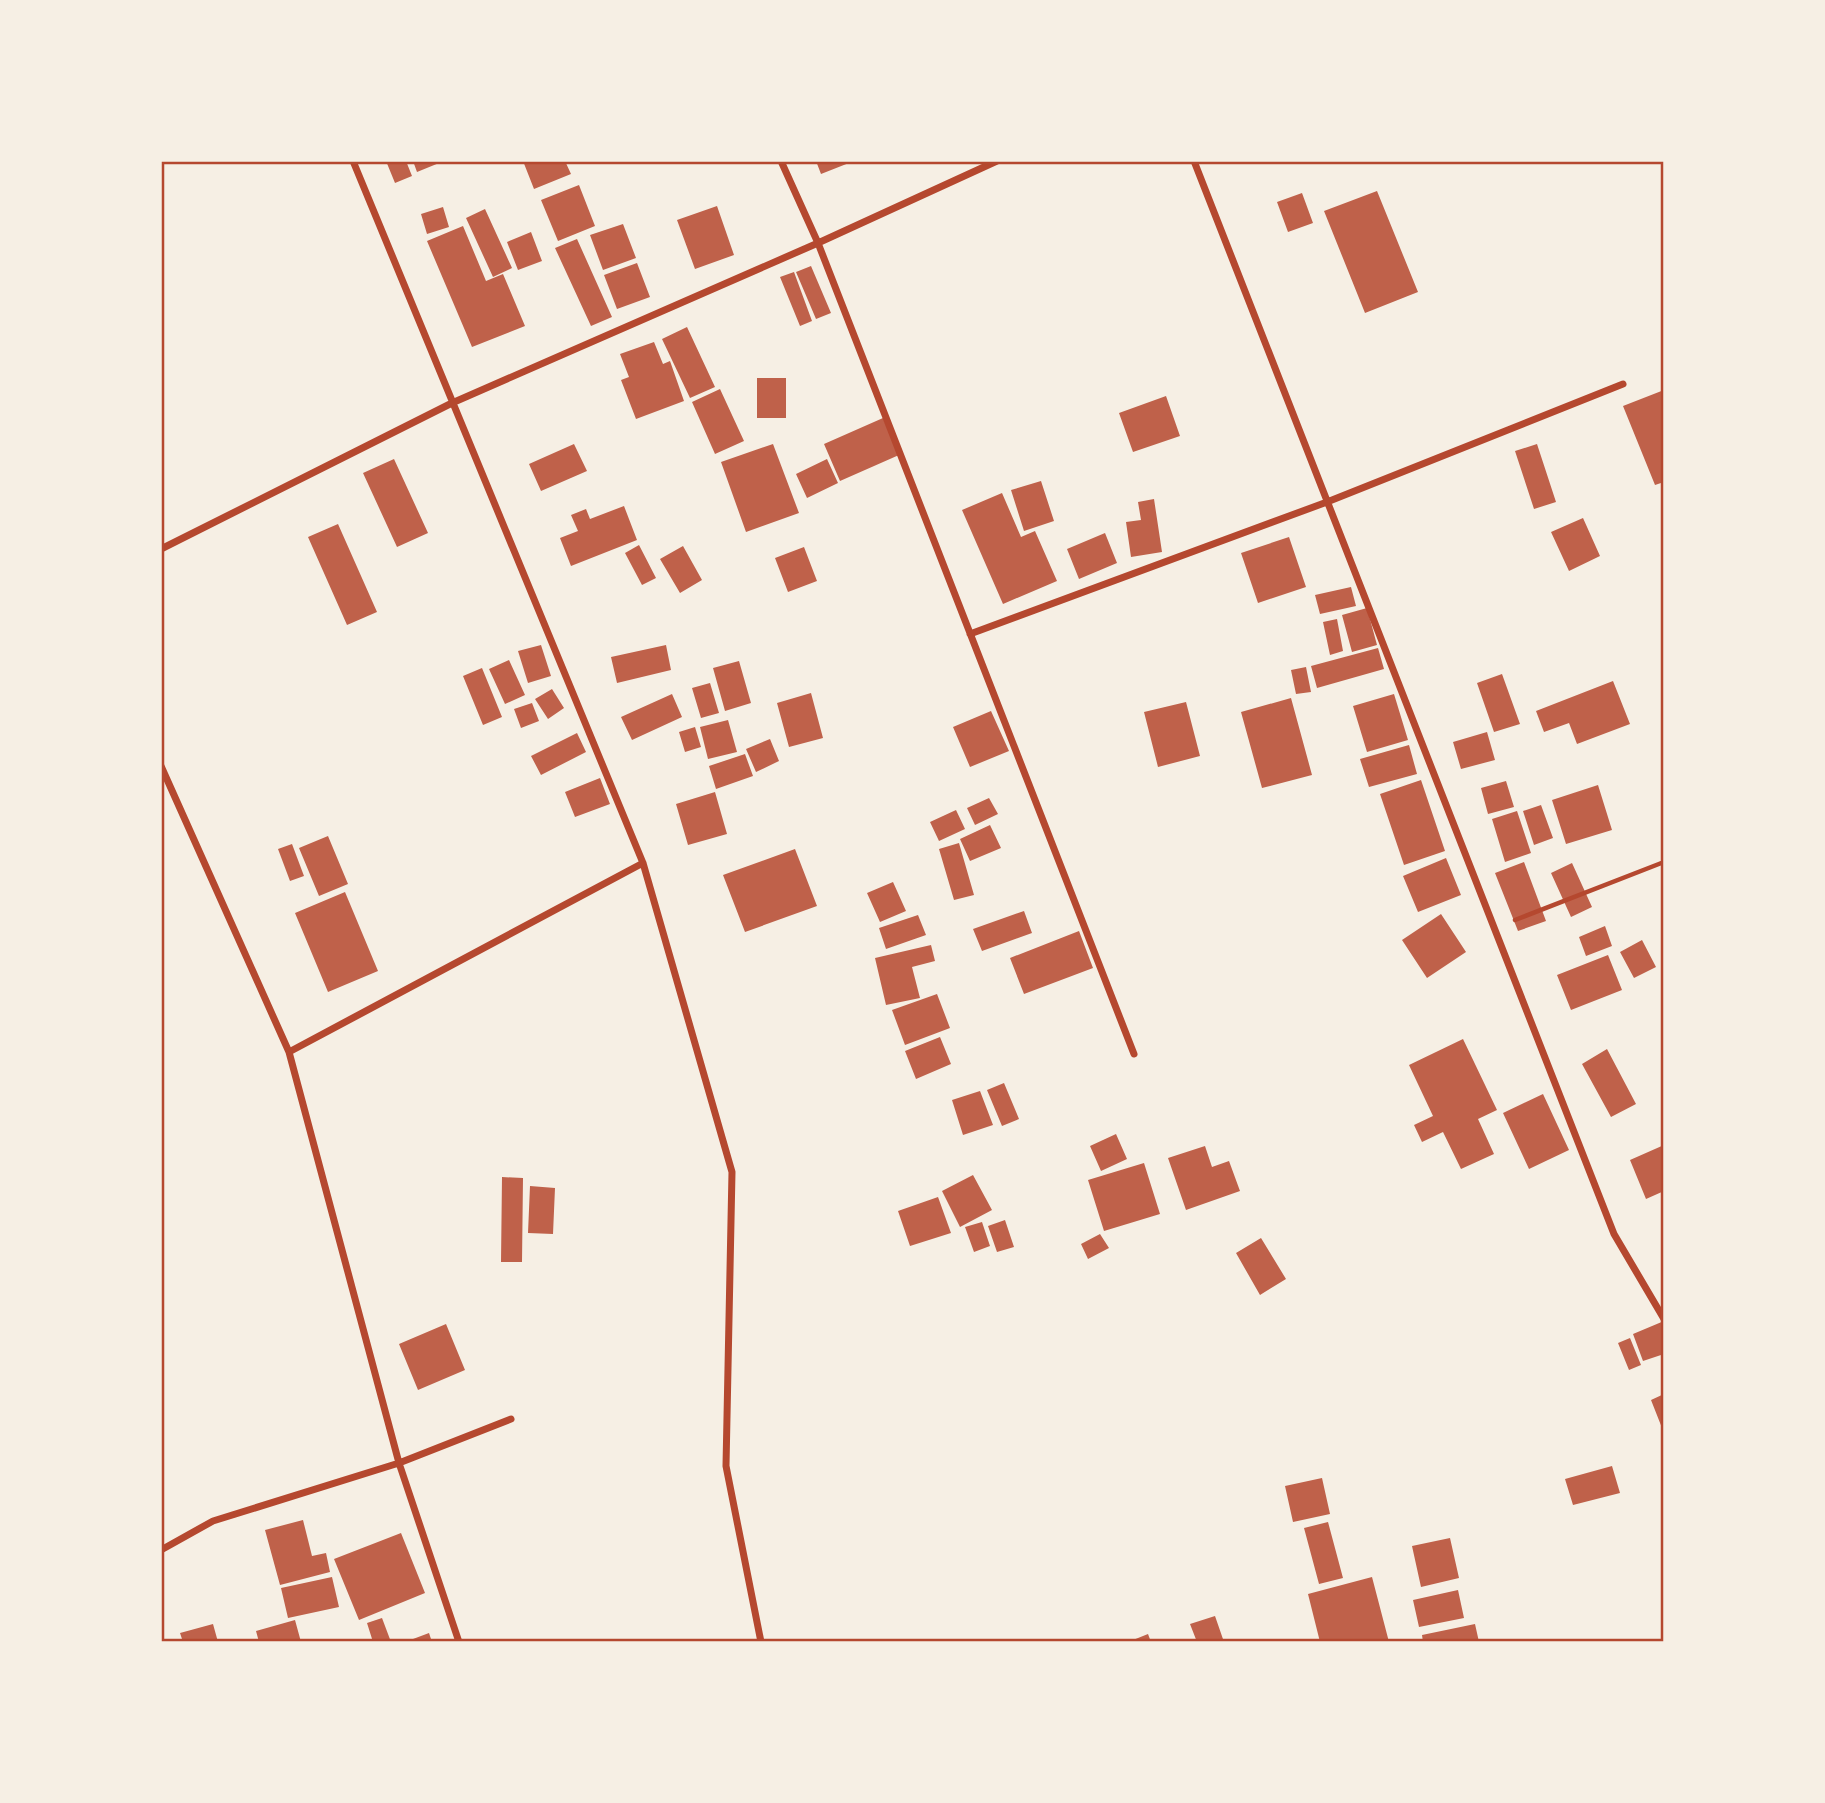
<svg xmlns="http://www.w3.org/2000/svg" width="1825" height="1803" viewBox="0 0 1825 1803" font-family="Montserrat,sans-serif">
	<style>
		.building { fill: #bf614a }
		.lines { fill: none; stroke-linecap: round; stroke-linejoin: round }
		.path { stroke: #b5482f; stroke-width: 4.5 }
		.minor { stroke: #b5482f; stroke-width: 7 }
		.neatline { fill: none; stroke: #b5482f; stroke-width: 2.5 }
	</style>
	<rect width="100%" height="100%" fill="#f6efe4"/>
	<path class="building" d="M386 161H406L412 176 395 183Z
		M413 161H444L417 172Z
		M523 161H565L571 174 534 189Z
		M816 161H854L821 174Z
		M579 185 595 226 558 241 541 200Z
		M1377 191 1418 292 1365 313 1324 211Z
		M1302 193 1313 223 1288 232 1277 202Z
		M717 206 734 255 695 269 677 220Z
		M443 207 449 227 427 234 421 214Z
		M485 209 512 268 493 277 466 218Z
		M623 224 636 258 603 270 590 235Z
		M463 226 486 281 503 274 525 326 472 347 427 241Z
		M531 232 542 261 518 270 507 242Z
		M577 239 612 317 591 326 555 248Z
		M637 263 650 297 617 309 604 275Z
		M811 266 831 313 816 319 796 272Z
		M794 272 812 321 800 326 780 277Z
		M687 327 715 387 690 398 662 339Z
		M654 342 663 364 670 361 684 401 636 419 621 380 629 377 620 354Z
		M757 378H786V418H757Z
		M720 389 744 441 715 454 692 402Z
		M1664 390V482L1655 485 1623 406Z
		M1166 396 1180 436 1133 452 1119 413Z
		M883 418 899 455 840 481 824 444Z
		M574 444 587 471 541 491 529 464Z
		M773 444 799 513 746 532 721 462Z
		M1537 444 1556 502 1534 509 1515 451Z
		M394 459 428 533 397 547 363 473Z
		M827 459 838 483 807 498 796 474Z
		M1041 481 1054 521 1024 531 1011 490Z
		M1002 493 1021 537 1035 531 1057 581 1003 604 962 510Z
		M1154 499 1162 552 1131 557 1126 522 1141 520 1138 502Z
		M624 506 637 540 571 566 560 538 578 531 571 515 586 509 590 519Z
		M1583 518 1600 556 1569 571 1551 532Z
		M338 524 377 612 347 625 308 537Z
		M1105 533 1117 563 1079 579 1067 549Z
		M1289 537 1306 587 1258 603 1241 553Z
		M639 545 656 578 642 585 625 553Z
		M683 546 702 580 680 593 660 559Z
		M804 547 817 581 788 592 775 558Z
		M1351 587 1356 606 1320 614 1315 595Z
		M1367 608 1377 645 1352 652 1342 615Z
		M1337 619 1343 651 1330 655 1323 622Z
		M541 645 551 676 528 683 518 651Z
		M666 645 671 670 617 683 611 657Z
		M1378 648 1384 669 1317 688 1311 666Z
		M509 660 525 695 505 704 489 669Z
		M739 661 751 703 725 711 713 668Z
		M1306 667 1311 692 1296 694 1291 670Z
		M482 668 502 717 483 725 463 676Z
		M1502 674 1520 724 1494 732 1477 683Z
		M1613 681 1630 724 1577 744 1569 723 1544 732 1536 711Z
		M710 683 719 713 701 718 692 688Z
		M552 689 564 708 548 719 535 699Z
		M811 693 823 738 789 747 777 703Z
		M672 694 682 717 632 740 621 717Z
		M1394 694 1408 740 1367 752 1353 706Z
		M1291 698 1312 775 1262 788 1241 712Z
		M1186 702 1200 756 1158 767 1144 712Z
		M532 703 539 721 521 728 514 709Z
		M991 711 1009 751 970 767 953 727Z
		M728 720 737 752 708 759 700 727Z
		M695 727 701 747 685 752 679 732Z
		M1487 732 1495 760 1461 769 1453 742Z
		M577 733 586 752 541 775 531 756Z
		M770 739 779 761 756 772 746 749Z
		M1409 745 1417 774 1369 787 1360 759Z
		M745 754 753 776 716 789 709 766Z
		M600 778 610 804 575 817 565 792Z
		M1421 780 1445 851 1404 865 1380 794Z
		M1506 781 1514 807 1488 814 1481 788Z
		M1598 785 1612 830 1566 844 1552 800Z
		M715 792 727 834 688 845 676 804Z
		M989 798 998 814 975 825 967 808Z
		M1541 805 1553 838 1534 845 1523 811Z
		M956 810 965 829 939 841 930 822Z
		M1517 811 1531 853 1505 862 1492 819Z
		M990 825 1001 848 970 861 960 839Z
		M328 836 348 884 319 896 299 848Z
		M959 843 974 895 954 900 939 849Z
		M292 844 304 876 290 881 278 849Z
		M795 849 817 906 745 932 723 875Z
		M1446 858 1461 895 1418 912 1403 876Z
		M1524 862 1546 921 1518 931 1495 873Z
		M1572 863 1592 907 1571 917 1551 873Z
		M893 882 906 911 880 922 867 893Z
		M345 892 378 971 328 992 295 913Z
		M1024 911 1032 933 982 951 973 929Z
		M1441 914 1466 952 1427 978 1402 940Z
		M918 915 926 935 886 949 879 928Z
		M1605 926 1612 946 1586 956 1579 937Z
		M1079 931 1093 968 1024 994 1010 958Z
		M1642 940 1656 967 1634 978 1620 952Z
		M931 945 935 961 912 967 920 998 886 1005 875 958Z
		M1608 955 1622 990 1571 1010 1557 975Z
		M937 994 950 1028 905 1045 892 1010Z
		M940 1037 951 1064 916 1079 905 1051Z
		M1463 1039 1497 1110 1478 1119 1494 1154 1461 1169 1443 1132 1422 1142 1414 1125 1433 1116 1409 1065Z
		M1607 1049 1636 1104 1611 1117 1582 1064Z
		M1004 1083 1019 1119 1002 1126 987 1090Z
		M980 1091 993 1125 963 1135 952 1100Z
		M1543 1094 1569 1150 1529 1169 1503 1113Z
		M1116 1134 1127 1159 1101 1171 1090 1146Z
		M1664 1145V1191L1646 1199 1630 1160Z
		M1205 1146 1212 1167 1229 1161 1240 1191 1186 1210 1168 1158Z
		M1144 1163 1160 1214 1104 1231 1088 1180Z
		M973 1175 992 1210 960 1227 942 1191Z
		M502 1177 523 1178 522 1262H501Z
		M530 1186 555 1188 553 1234 528 1233Z
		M938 1197 951 1233 910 1246 898 1211Z
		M1005 1220 1014 1247 997 1252 988 1226Z
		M982 1222 990 1246 974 1252 965 1227Z
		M1100 1234 1109 1248 1088 1259 1081 1244Z
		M1261 1238 1286 1279 1260 1295 1236 1253Z
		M1664 1321V1354L1643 1361 1633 1334Z
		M446 1324 465 1370 418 1390 399 1344Z
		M1630 1338 1641 1365 1629 1370 1618 1343Z
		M1664 1394V1433L1651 1400Z
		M1612 1466 1620 1493 1573 1505 1565 1479Z
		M1322 1478 1330 1514 1293 1522 1285 1486Z
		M303 1520 312 1556 326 1553 330 1572 280 1585 265 1530Z
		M1328 1522 1343 1578 1319 1584 1304 1528Z
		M401 1533 425 1593 359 1620 334 1559Z
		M1450 1538 1459 1578 1421 1587 1412 1546Z
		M332 1577 339 1607 288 1618 281 1588Z
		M1372 1577 1389 1642H1320L1308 1594Z
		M1458 1590 1464 1618 1419 1627 1413 1600Z
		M1215 1616 1224 1642H1197L1190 1624Z
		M382 1618 391 1642H373L367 1623Z
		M295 1620 301 1642H259L256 1631Z
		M213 1624 218 1642H183L180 1633Z
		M1475 1624 1479 1642H1423L1422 1635Z
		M429 1633 432 1642H405Z
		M1148 1634 1151 1642H1128Z"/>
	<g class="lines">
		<path class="path" d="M1515 920 1664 862"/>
		<path class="minor" d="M353 161 643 863 732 1172 726 1466 761 1642
			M781 161 818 243 1134 1054
			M1194 161 1614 1234 1664 1319
			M161 549 452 403 818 243 997 161
			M970 634 1327 502 1623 384
			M161 766 289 1052 399 1463 459 1642
			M289 1052 643 863
			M161 1550 213 1521 399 1463 511 1419"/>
	</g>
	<rect width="1825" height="1803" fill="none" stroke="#f6efe4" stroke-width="326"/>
	<rect x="163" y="163" width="1499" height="1477" class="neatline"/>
</svg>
